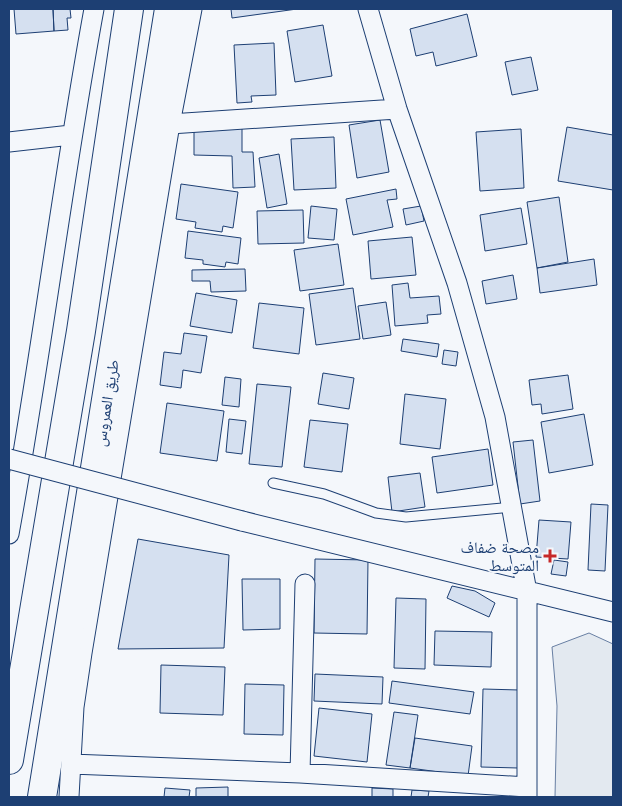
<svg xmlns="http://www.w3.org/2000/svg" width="622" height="806" viewBox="0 0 622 806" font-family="Arial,'Noto Naskh Arabic',sans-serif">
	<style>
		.green { fill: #e3e9f0; stroke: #687fa3 }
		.building { fill: #d5e0f0; stroke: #1d3f73 }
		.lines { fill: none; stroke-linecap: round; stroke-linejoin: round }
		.service-casing { stroke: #1d3f73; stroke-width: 11 }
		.minor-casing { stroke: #1d3f73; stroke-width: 21 }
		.primary-casing { stroke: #1d3f73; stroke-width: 30 }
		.service { stroke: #f4f7fb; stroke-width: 9 }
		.minor { stroke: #f4f7fb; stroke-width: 19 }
		.primary { stroke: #f4f7fb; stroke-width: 28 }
		.minor-bridge-casing { stroke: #1d3f73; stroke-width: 21; stroke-linecap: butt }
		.minor-bridge { stroke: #f4f7fb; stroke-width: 19 }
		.poi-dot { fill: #c62828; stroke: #f4f7fb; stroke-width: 2 }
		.labels { text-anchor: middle; stroke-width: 4; stroke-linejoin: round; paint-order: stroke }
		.street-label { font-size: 16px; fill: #1d3f73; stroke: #f4f7fb }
		.poi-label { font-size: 16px; fill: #1d3f73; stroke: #f4f7fb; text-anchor: end }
	</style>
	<rect width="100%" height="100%" fill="#f4f7fb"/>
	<path class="green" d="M589 633 613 644V797H555L557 706 552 647Z"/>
	<path class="building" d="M14 9H53L54 31 16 34Z
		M53 9H70L71 18H67L68 30 54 31Z
		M231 9H297L232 18Z
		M467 14 477 56 436 66 433 52 416 56 410 29Z
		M323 25 332 76 295 82 287 31Z
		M274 43 276 95 251 96 252 102 237 103 234 45Z
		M531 57 538 90 512 95 505 62Z
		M380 120 389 172 357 178 349 125Z
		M194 125 242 127V152H253L255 187 233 188 232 156 194 155Z
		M567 127 613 135V190L558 181Z
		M521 129 524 188 480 191 476 132Z
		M334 137 336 188 294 190 291 139Z
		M279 154 287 204 267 208 259 158Z
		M181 184 238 192 233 228 223 226 222 232 195 228 196 222 176 219Z
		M396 189 397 199 387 200 393 227 353 235 346 199Z
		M559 197 568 262 537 268 527 202Z
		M311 206 337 209 334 240 308 238Z
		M421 206 424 221 406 225 403 209Z
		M521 208 527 244 485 251 480 215Z
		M303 210 304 243 258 244 257 211Z
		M188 231 241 238 238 264 226 262 225 267 203 264V260L185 258Z
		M412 237 416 275 371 279 368 241Z
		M338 244 344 285 300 291 294 250Z
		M594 259 597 285 540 293 537 268Z
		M245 269 246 291 211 292 210 281H192V270Z
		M513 275 517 299 486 304 482 281Z
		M408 283 410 298 439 296 441 314 427 315 428 323 395 326 392 285Z
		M353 288 360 339 316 345 309 294Z
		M196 293 237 300 232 333 190 326Z
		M386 302 391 335 363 339 358 306Z
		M259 303 304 308 299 354 253 348Z
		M184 333 207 336 201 373 183 370 181 388 160 385 164 352 181 354Z
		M403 339 439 344 437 357 401 351Z
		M444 350 458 352 456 366 442 364Z
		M323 373 354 378 349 409 318 404Z
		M568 375 573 409 542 414 541 404 532 405 529 380Z
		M225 377 241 379 239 407 222 405Z
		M257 384 291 387 282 467 249 464Z
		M405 394 446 399 440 449 400 444Z
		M167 403 224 411 217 461 160 453Z
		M584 414 593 465 549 473 541 422Z
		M229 419 246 421 242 454 226 452Z
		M310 420 348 424 342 472 304 467Z
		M533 440 540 501 520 504 513 442Z
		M488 449 493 485 437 493 432 457Z
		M420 473 425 507 392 512 388 477Z
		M591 504 608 505 605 571 588 570Z
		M539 520 571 522 568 559 536 557Z
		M138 539 229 555 224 648 118 649Z
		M315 559 368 560 367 634 314 633Z
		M554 560 568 562 566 576 551 574Z
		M242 579H280V629L243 630Z
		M452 586 475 591 495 603 489 617 447 598Z
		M396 598 426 599 425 669 394 668Z
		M435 631 492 632 491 667 434 665Z
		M161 665 225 667 223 715 160 713Z
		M315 674 383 677 382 704 314 701Z
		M392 681 474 692 470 714 389 703Z
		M245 684 284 685 283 735 244 734Z
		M483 689 519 690 518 768 481 767Z
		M319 708 372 714 367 762 314 756Z
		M394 712 418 715 410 768 386 765Z
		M415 738 472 746 468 776 410 768Z
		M228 787V797H196V788Z
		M165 788 190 790 189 797H164Z
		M372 788 393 789V797H372Z
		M412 790 429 791 428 797H411Z"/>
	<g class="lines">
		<g class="service-casing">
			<path id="service" d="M273 483 324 494 376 513 406 517 512 507"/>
		</g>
		<g class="minor-casing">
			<path id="minor" d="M368 9 397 109 457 283 495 417 527 592V797
				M170 124 397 109
				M9 142 71 135
				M242 521 613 612
				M9 534C41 359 62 183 94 9
				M71 764 300 773 527 787
				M300 773 305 584
				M69 797 74 707 82 653 170 124 192 9"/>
		</g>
		<g class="primary-casing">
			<path id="primary" d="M9 760 81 331 129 9
				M42 797 169 9"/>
		</g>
		<use href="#service" class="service"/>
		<use href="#minor" class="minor"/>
		<use href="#primary" class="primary"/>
		<g class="minor-bridge-casing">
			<path id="minor-bridge" d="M9 459 242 521"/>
		</g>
		<use href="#minor-bridge" class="minor-bridge"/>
	</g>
	<path class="poi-dot" d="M547.5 548.5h5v5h5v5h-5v5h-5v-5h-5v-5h5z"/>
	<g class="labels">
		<g class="street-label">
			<text transform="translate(106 403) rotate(-81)" y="6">طريق العمروس</text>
		</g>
		<g class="poi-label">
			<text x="539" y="553">مصحة ضفاف<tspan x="539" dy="18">المتوسط</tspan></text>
		</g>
	</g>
	<rect width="622" height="806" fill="none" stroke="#1d3f73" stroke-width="20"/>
</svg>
